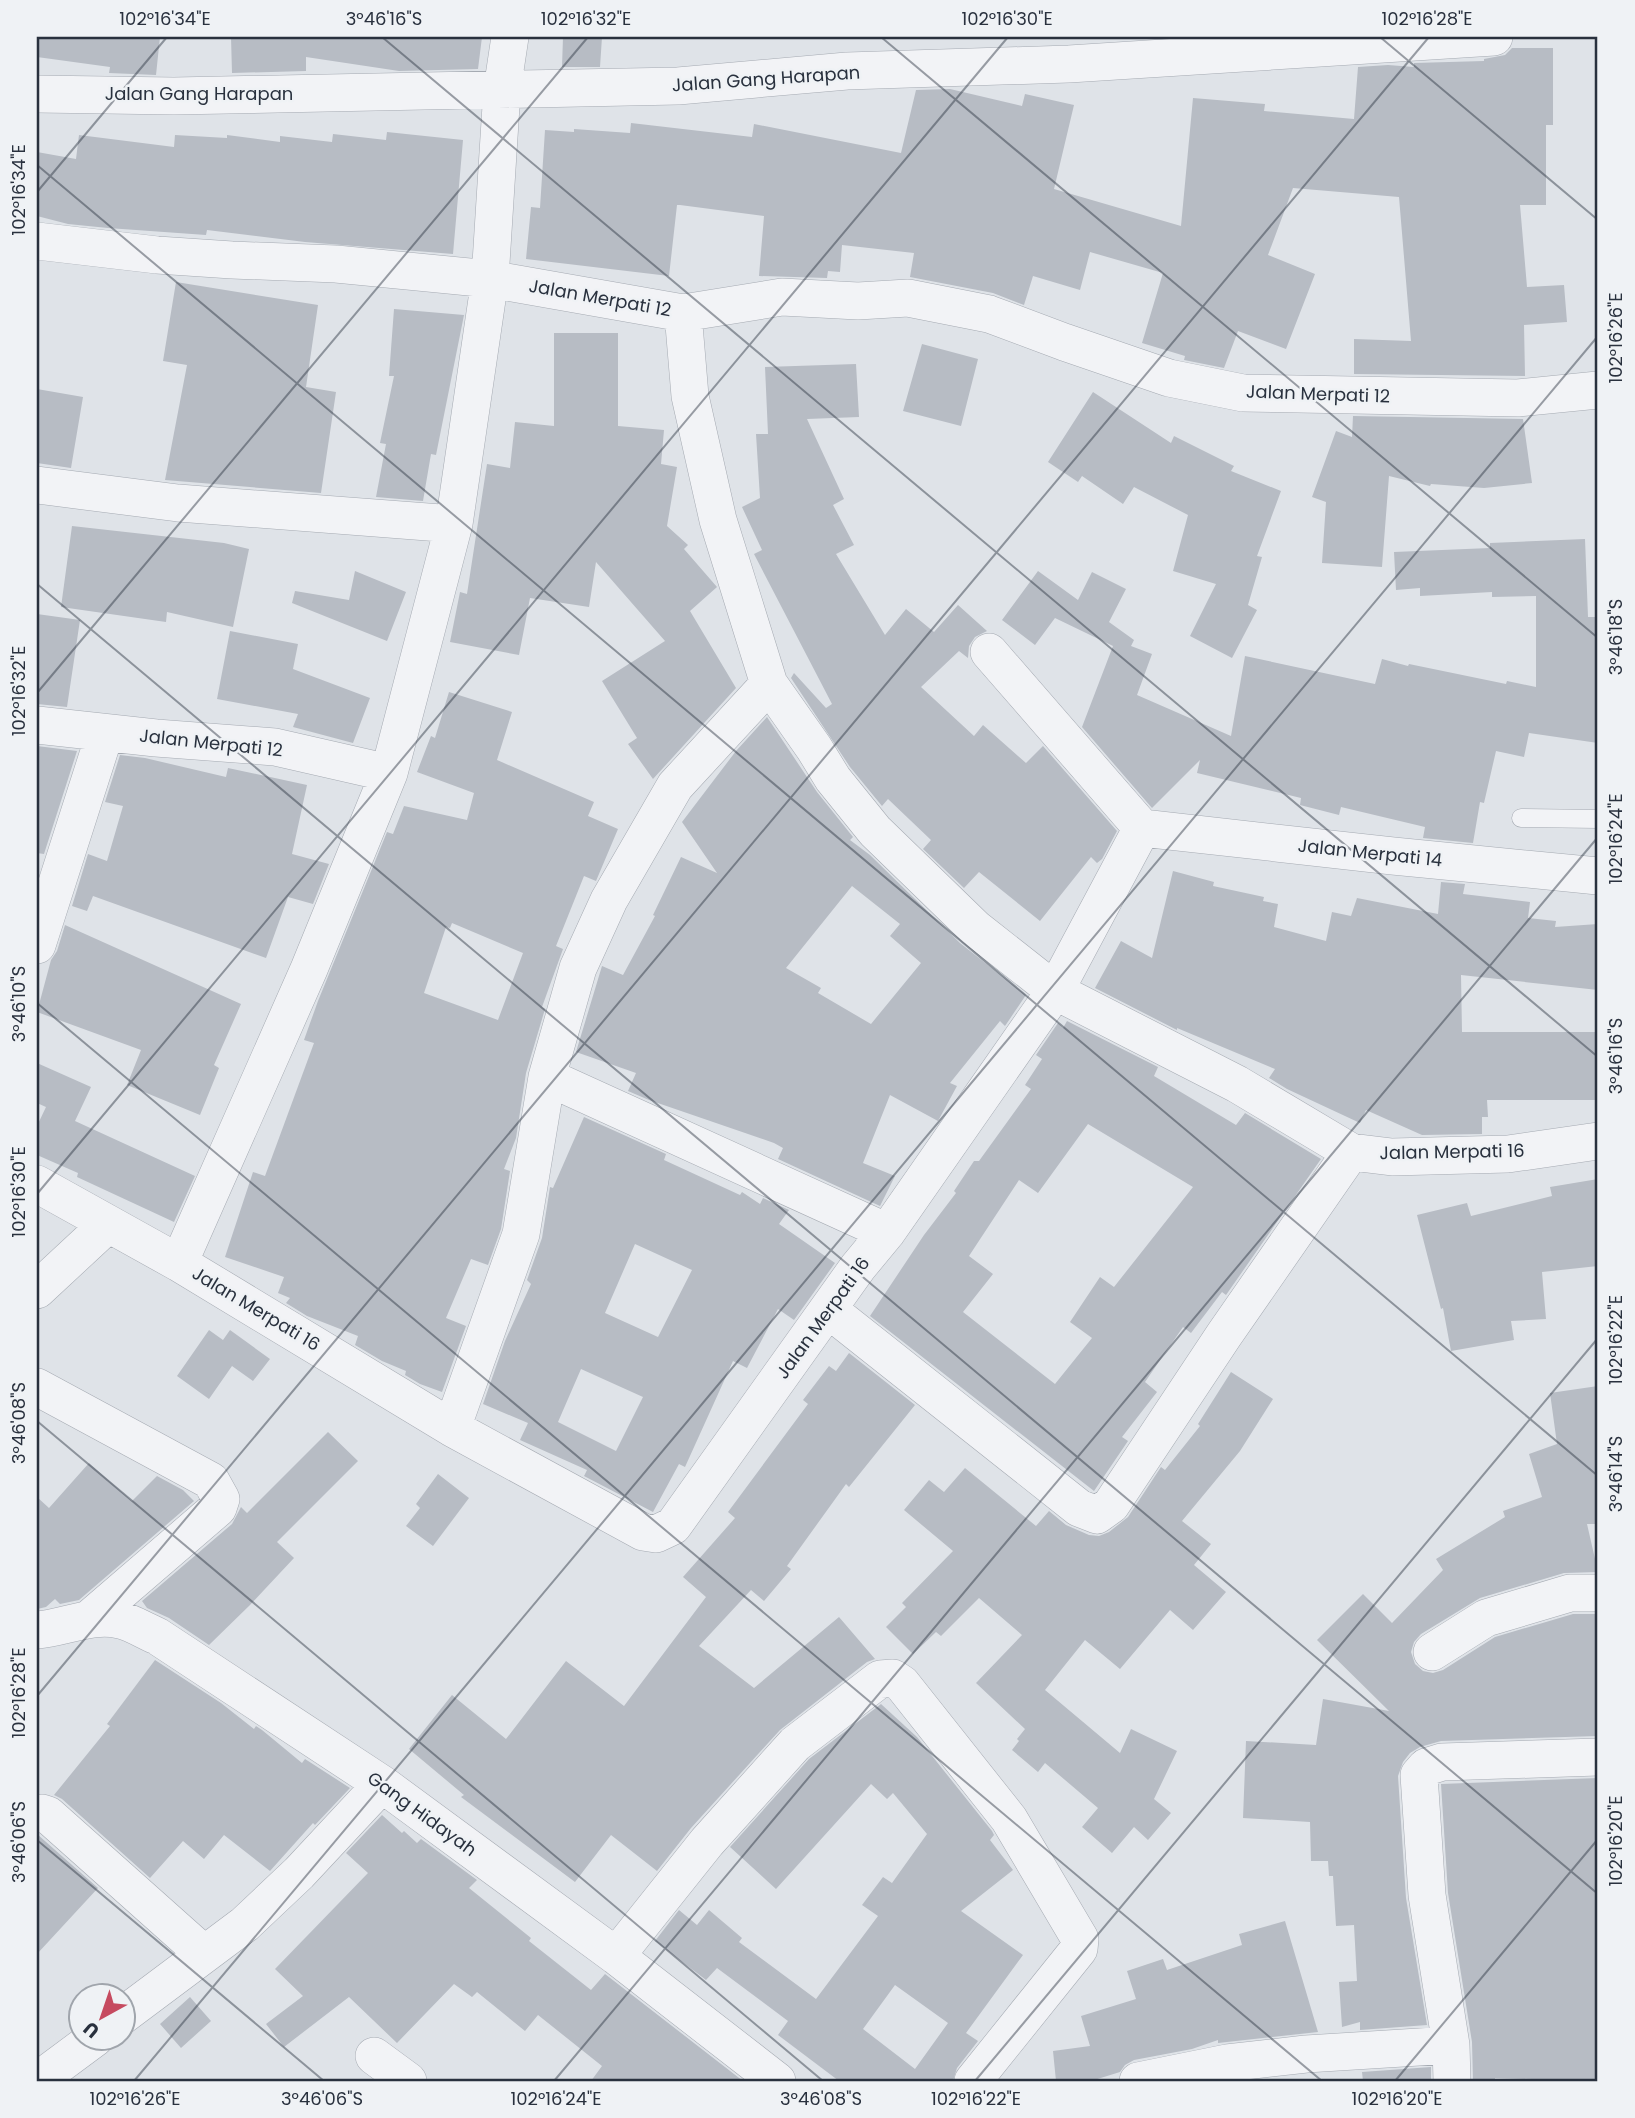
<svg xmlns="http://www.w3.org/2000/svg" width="1635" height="2118" viewBox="0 0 1635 2118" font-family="Poppins,sans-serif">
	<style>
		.building { fill: #b7bcc4; fill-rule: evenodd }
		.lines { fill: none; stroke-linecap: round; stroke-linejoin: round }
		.service-casing { stroke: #a5aab2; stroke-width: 19 }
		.minor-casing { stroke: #a5aab2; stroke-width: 38 }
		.service { stroke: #f2f3f6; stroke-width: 18 }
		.minor { stroke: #f2f3f6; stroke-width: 37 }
		.ticks { fill: none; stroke: #29313e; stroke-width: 2; stroke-opacity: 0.45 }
		.labels { text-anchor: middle; stroke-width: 5; stroke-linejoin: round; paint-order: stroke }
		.street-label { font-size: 18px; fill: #29313e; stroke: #eff2f5 }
		.neatline { fill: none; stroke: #29313e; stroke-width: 2.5 }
		.ticks-label { font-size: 18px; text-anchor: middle; fill: #29313e }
	</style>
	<rect width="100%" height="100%" fill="#dfe3e8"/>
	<path class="building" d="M37 37H160L156 75 109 73 110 67 37 57Z
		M231 37H482L478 69 399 71 306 57V71L232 73Z
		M563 37H602L600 67H562Z
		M1512 48H1553V125H1546V205H1520L1527 287 1564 285 1567 322 1524 325 1525 376 1354 374V339L1411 341 1399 197 1293 188 1268 255 1315 274 1286 349 1238 331 1224 368 1184 360 1185 356 1142 343 1163 273 1090 252 1080 290 1033 276 1024 305 993 293 910 277 914 253 842 245 840 272 828 271 827 278 759 276 764 216 680 205H677L669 276 526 259 531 207 540 208 545 130 574 132V129L630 133 631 123 752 137 754 124 901 153 916 90 950 89 1022 106 1025 94 1074 105 1054 189 1181 226 1193 98 1265 104 1264 111 1354 119 1358 67 1388 65 1414 67V63L1484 61V59L1505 55Z
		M387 132 463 140 453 254 305 242 207 230 206 235 108 228 68 224 37 216V152L76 159 79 135 174 147 175 135 227 138V135L280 142V136L332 142 333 134 386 140Z
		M176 282 318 305 306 387 336 392 321 493 165 480 187 365 163 361Z
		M394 309 464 315 436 455 431 454 423 501 376 497 386 444 380 443 394 376H389Z
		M554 333H618V426L664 430 661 464 677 467 667 526 688 545 684 549 717 587 690 611 736 688 653 779 628 744 637 738 602 681 665 641 596 562 589 607 530 598 519 655 450 642 460 592 467 594 487 464 510 468 515 422 554 426Z
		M922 344 978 359 961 426 903 411Z
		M856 364 859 417 807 419 844 499 833 505 854 545 836 554 885 635 906 609 934 632 958 605 987 631 975 637 969 646 968 658 959 651 921 687 974 736 983 725 1026 763 1043 746 1117 831 1102 859 1097 863 1091 857 1040 921 979 872 964 888 923 849 931 840 888 799 882 806 850 767 791 678 794 673 826 708 832 704 754 554 762 550 742 507 760 498 756 434H768L765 367Z
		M37 389 83 397 71 468 37 463Z
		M1093 392 1171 443 1174 436 1234 466 1231 471 1281 491 1257 556 1262 557 1248 605 1257 610 1232 658 1190 636 1216 584 1173 571 1188 515 1134 487 1123 504 1082 476 1078 482 1048 462Z
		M1353 416 1523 419 1532 483 1484 488 1431 484 1430 486 1389 476 1382 567 1322 563 1326 502 1312 497 1336 431 1352 437Z
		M72 526 224 543 249 549 233 627 167 612 166 622 61 607Z
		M1585 539 1588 617H1598V743L1529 733 1524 757 1496 751 1484 803 1480 802 1473 843 1423 838 1425 827 1341 807 1339 815 1300 805 1301 798 1197 773 1200 760 1152 808 1082 727 1113 646 1055 618 1035 645 1002 620 1038 571 1078 600 1092 572 1126 589 1109 622 1134 640 1131 646 1152 654 1137 695 1231 736 1245 656 1375 684 1382 659 1408 666 1409 664 1506 684 1507 681 1536 687V596L1492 597V592L1420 596V588L1396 590 1394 552 1490 548V543Z
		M355 571 406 592 387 641 292 603 295 591 349 600Z
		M37 614 80 620 67 707 37 704Z
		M230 631 298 644 293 669 370 698 353 743 293 727 298 714 217 699Z
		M449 692 512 712 497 760 594 802 588 816 618 829 596 881 584 876 556 946 563 949 542 1007 545 1009 526 1073 516 1138 504 1169 510 1171 501 1229 488 1265 471 1259 446 1318 466 1326 442 1392 420 1384 405 1375 406 1371 382 1361 355 1345 358 1336 307 1316 286 1303 290 1298 278 1293 284 1277 225 1257 253 1172 265 1176 314 1043 304 1040 318 1001 387 832 393 834 404 806 467 820 474 793 417 772 431 736 435 738ZM452 923 523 953 498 1020 424 993 446 927 450 928Z
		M767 717 817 792 853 837 850 840 870 855 960 943 1026 995 1005 1026 1000 1021 950 1083 957 1086 938 1121 890 1095 863 1163 895 1176 880 1206 778 1159 783 1148 774 1143 649 1100 628 1091 636 1073 576 1052 602 966 623 975 655 916 653 915 681 857 717 873 682 822 736 751ZM852 886 900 924 890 936 921 963 871 1024 818 993 821 988 786 968Z
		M37 746 77 751 44 854 37 853Z
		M120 755 145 758 226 777 228 768 307 785 292 854 329 864 313 904 288 897 266 958 93 896 87 911 72 906 88 854 107 861 123 806 105 802Z
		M1173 871 1214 882 1213 886 1264 897 1263 901 1278 904 1274 927 1326 941 1332 912 1351 916 1357 898 1438 914 1441 882 1465 884 1463 894 1530 902 1528 918 1556 921 1555 927 1598 924V990L1461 975 1462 1032H1598V1100H1487L1488 1117H1482V1134L1422 1135 1366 1110 1360 1123 1287 1089 1269 1078 1275 1069 1177 1028V1030L1095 988 1121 941 1152 958Z
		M65 925 241 1004 214 1065 219 1068 200 1115 127 1085 141 1050 37 1012 51 960 57 951Z
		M1067 1021 1158 1067 1154 1076 1236 1125 1245 1113 1321 1159 1226 1295 1222 1292 1191 1333 1183 1327 1145 1382 1157 1392 1122 1437 1128 1441 1094 1491 870 1316 924 1235 956 1193 954 1191 974 1161H979L1031 1089 1025 1085 1042 1059 1036 1055 1058 1023 1063 1028ZM1088 1124 1193 1187 1114 1287 1100 1277 1070 1322 1092 1338 1055 1384 963 1312 993 1274 969 1256 1019 1180 1038 1193Z
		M37 1063 91 1087 75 1121 195 1176 174 1222 77 1177 78 1173 37 1155V1126L46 1107 37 1103Z
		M584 1117 666 1154 664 1160 740 1195 742 1192 760 1204 763 1198 789 1210 779 1224 835 1263 794 1320 778 1309 747 1368 733 1361 685 1467 679 1464 653 1512 584 1476 587 1470 520 1440 528 1423 483 1404 505 1341 531 1284 527 1280 542 1238 550 1187 553 1188ZM635 1244 692 1270 658 1337 605 1313ZM581 1369 643 1397 616 1451 558 1422Z
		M1598 1179V1266L1542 1272 1546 1319 1511 1321 1514 1340 1451 1351 1443 1308 1441 1309 1417 1215 1467 1203 1471 1216 1552 1196 1550 1187Z
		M209 1330 223 1340 230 1330 270 1359 253 1381 232 1366 209 1399 177 1376Z
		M849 1353 915 1405 849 1487 846 1484 787 1566 791 1569 764 1601 751 1590 699 1646 754 1688 839 1617 875 1659 867 1662 780 1730 691 1828 657 1871 611 1835 575 1882 461 1797 464 1795 409 1749 452 1695 506 1739 566 1661 624 1706 706 1597 683 1577 735 1518 728 1512 808 1404 803 1400 829 1366 836 1371Z
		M1231 1372 1273 1399 1240 1451 1182 1521 1211 1544 1194 1565 1226 1592 1193 1630 1170 1610 1120 1669 1085 1640 1045 1690 1120 1753 1131 1729 1177 1751 1154 1799 1171 1813 1148 1840 1134 1827 1112 1853 1082 1827 1098 1808 1045 1763 1038 1772 1012 1750 1019 1741 1017 1739 1025 1729 976 1683 1022 1635 979 1598 941 1636 936 1632 913 1654 886 1627 906 1607 902 1603 953 1551 904 1510 929 1480 944 1492 965 1468 1036 1526 1049 1511 1066 1525 1089 1535 1099 1536 1109 1532 1128 1517 1161 1467 1165 1470 1200 1426 1198 1424Z
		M1598 1386V1524H1587L1598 1572 1564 1573 1480 1598 1421 1634 1414 1642 1411 1652 1415 1664 1423 1671 1433 1673 1443 1670 1495 1637 1573 1614H1598V1736L1441 1741 1420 1747 1410 1753 1403 1762 1398 1776 1406 1898 1427 2025 1360 2030V2022L1342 2027 1339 1982 1357 1981 1354 1925 1336 1926 1333 1876H1329L1328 1861H1311L1310 1822 1243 1818 1246 1741 1316 1745 1323 1699 1389 1711 1317 1640 1363 1594 1392 1623 1443 1570 1436 1559 1505 1517 1503 1511 1542 1497 1529 1454 1557 1444 1550 1393Z
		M328 1432 358 1461 277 1542 294 1558 250 1605 209 1645 169 1618 147 1608 142 1601 232 1524 241 1507 247 1513Z
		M89 1463 132 1501 157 1476 183 1490 194 1501 79 1600 60 1604 55 1599 46 1607 37 1609V1497L49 1508Z
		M438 1474 469 1498 433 1546 406 1526 420 1508 416 1504Z
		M155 1660 221 1703 254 1729 256 1726 262 1730 302 1763 305 1759 350 1788 315 1825 313 1823 270 1871 224 1835 204 1859 183 1841 150 1878 62 1799 54 1795 110 1726 107 1724Z
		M881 1704 917 1737 992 1831 994 1835 990 1840 1013 1870 961 1911 1023 1955 966 2033 978 2041 957 2068 953 2081H839L778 2035 788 2021 717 1968 706 1980 655 1941 679 1910 697 1925 709 1910 742 1938 739 1942 816 1999 878 1916 862 1905 883 1877 892 1883 927 1834 893 1793 887 1799 871 1784 776 1889 730 1847 809 1759ZM895 1985 948 2023 915 2069 863 2029Z
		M1598 1778V2081L1495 2078V2081H1473L1472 2042 1448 1893 1441 1784Z
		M382 1815 402 1833 404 1831 417 1843 421 1839 477 1880 469 1888 531 1938 529 1941 591 1990 605 1974 743 2081H591L602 2066 538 2015 525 2031 477 1992 472 1997 454 1984 397 2043 349 1997 284 2047 266 2024 303 1996 275 1969 368 1873 346 1853Z
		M37 1834 98 1888 37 1954Z
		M1285 1921 1318 2032 1218 2043V2040L1192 2049 1134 2060 1125 2065 1120 2072 1091 2081H1056L1053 2051 1090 2046 1081 2016 1136 1999 1127 1971 1163 1959 1167 1970 1242 1945 1239 1934Z
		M190 1997 211 2021 181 2048 160 2024Z
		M1431 2067V2081H1363L1362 2072Z"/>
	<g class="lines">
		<g class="service-casing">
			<path id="service" d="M1521 818 1598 819"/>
		</g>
		<g class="minor-casing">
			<path id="minor" d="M37 94 174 96 678 86 847 71 1069 64 1494 37
				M37 241 157 255 232 260 336 264 490 279 502 90 510 37
				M683 313 690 396 718 520 769 684 814 748 833 779 875 831 975 928 1055 991 1142 828
				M37 485 178 503 454 524
				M989 652 1142 828
				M37 725 156 738 275 747 389 773 454 524 490 279 683 313 782 297 858 301 908 298 989 314 1064 342 1169 378 1243 393 1518 398 1598 390
				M1142 828 1393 856 1598 876
				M37 945 105 733
				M547 1077 887 1232
				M37 1184 179 1263 452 1428 643 1532 656 1534 673 1526 858 1267 887 1232 1055 991 1237 1084 1351 1152 1392 1157 1508 1154 1598 1141
				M179 1263 309 969 389 773
				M37 1290 108 1224
				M829 1310 1079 1508 1097 1515 1111 1505 1224 1335 1351 1152
				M37 1387 211 1481 221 1499 218 1508 89 1619
				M452 1428 521 1234 547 1077 578 968 609 900 675 786 769 684
				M37 1630C64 1628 93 1613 120 1620 133 1623 145 1631 157 1636L382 1784 616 1956 777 2081
				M1432 1652 1486 1618 1570 1593H1598
				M37 1814 42 1813 48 1815 204 1954
				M616 1956 707 1842 795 1744 880 1679 893 1678 902 1684 1009 1819 1080 1939 1079 1949 973 2081
				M122 2016 245 1924 299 1873 382 1784
				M374 2056 408 2081
				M37 2081 95 2038
				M1138 2081 1227 2063 1306 2054 1451 2045
				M1452 2081 1451 2045 1427 1895 1419 1775 1426 1767 1442 1762 1598 1757"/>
		</g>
		<use href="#service" class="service"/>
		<use href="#minor" class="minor"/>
	</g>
	<path class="ticks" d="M382 37 1598 1057M881 37 1598 638M1380 37 1598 220M37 165 1598 1476M37 192 167 37M37 584 1598 1894M37 693 588 37M37 1003 1322 2081M37 1194 1008 37M37 1421 823 2081M37 1696 1429 37M37 1840 324 2081M134 2081 1598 336M554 2081 1598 837M975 2081 1598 1338M1395 2081 1598 1839"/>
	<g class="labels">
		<g class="street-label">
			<text transform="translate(766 79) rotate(-4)" y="6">Jalan Gang Harapan</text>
			<text x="199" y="100">Jalan Gang Harapan</text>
			<text transform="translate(600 298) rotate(10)" y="6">Jalan Merpati 12</text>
			<text transform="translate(1318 394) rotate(2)" y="6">Jalan Merpati 12</text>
			<text transform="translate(211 743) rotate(6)" y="6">Jalan Merpati 12</text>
			<text transform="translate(1370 853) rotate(6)" y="6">Jalan Merpati 14</text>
			<text transform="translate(1452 1152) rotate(-1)" y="6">Jalan Merpati 16</text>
			<text transform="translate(256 1309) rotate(31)" y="6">Jalan Merpati 16</text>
			<text transform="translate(823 1318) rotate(-54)" y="6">Jalan Merpati 16</text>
			<text transform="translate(422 1814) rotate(36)" y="6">Gang Hidayah</text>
		</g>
	</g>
	<rect width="1635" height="2118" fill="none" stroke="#eff2f5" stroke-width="77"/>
	<g transform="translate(102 2017) rotate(220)"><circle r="33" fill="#eff2f5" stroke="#a0a5ac" stroke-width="2"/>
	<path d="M0-5L12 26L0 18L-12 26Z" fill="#c64b60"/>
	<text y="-10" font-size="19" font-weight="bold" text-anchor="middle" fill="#29313e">U</text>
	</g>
	<rect x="38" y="38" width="1558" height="2042" class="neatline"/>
	<g class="ticks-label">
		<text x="165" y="25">102°16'34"E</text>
		<text x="384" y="25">3°46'16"S</text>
		<text x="586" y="25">102°16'32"E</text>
		<text x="1007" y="25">102°16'30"E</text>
		<text x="1427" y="25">102°16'28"E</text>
		<text transform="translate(19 190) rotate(-90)" y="6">102°16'34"E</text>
		<text transform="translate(1616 338) rotate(-90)" y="6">102°16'26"E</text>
		<text transform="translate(1616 637) rotate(-90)" y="6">3°46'18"S</text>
		<text transform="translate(19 691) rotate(-90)" y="6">102°16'32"E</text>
		<text transform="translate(1616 839) rotate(-90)" y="6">102°16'24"E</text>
		<text transform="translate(19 1004) rotate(-90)" y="6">3°46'10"S</text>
		<text transform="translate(1616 1056) rotate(-90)" y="6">3°46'16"S</text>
		<text transform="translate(19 1192) rotate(-90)" y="6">102°16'30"E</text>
		<text transform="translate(1616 1340) rotate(-90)" y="6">102°16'22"E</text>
		<text transform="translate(19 1423) rotate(-90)" y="6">3°46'08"S</text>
		<text transform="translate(1616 1474) rotate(-90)" y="6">3°46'14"S</text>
		<text transform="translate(19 1693) rotate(-90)" y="6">102°16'28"E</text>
		<text transform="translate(1616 1841) rotate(-90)" y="6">102°16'20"E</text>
		<text transform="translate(19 1842) rotate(-90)" y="6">3°46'06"S</text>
		<text x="135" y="2105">102°16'26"E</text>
		<text x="322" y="2105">3°46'06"S</text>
		<text x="556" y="2105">102°16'24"E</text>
		<text x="821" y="2105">3°46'08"S</text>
		<text x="976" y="2105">102°16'22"E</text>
		<text x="1397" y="2105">102°16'20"E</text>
	</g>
</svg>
